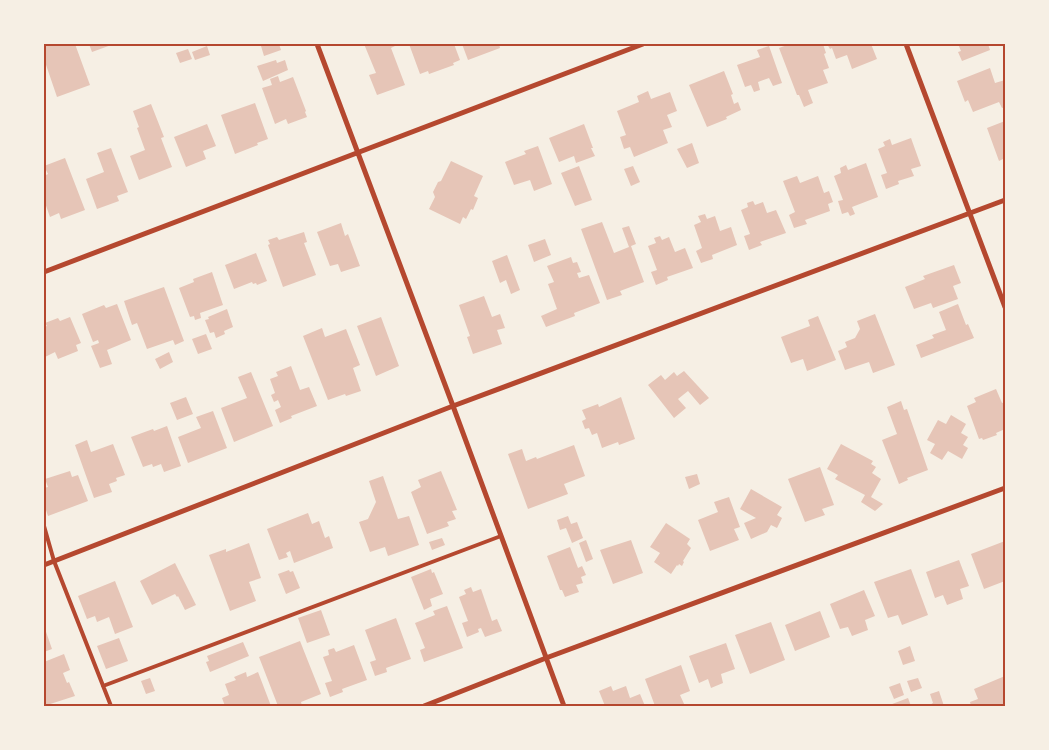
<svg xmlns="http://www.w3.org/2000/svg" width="1049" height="750" viewBox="0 0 1049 750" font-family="'Zilla Slab',serif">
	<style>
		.building { fill: #e6c5b7 }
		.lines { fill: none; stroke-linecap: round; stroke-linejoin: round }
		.service { stroke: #b5482f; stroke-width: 4 }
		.minor { stroke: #b5482f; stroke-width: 5 }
		.neatline { fill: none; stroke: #b5482f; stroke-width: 2 }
	</style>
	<rect width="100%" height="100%" fill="#f6efe4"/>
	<path class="building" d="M48 44H75L90 85 57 97 44 59V45Z
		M89 44H114L92 52Z
		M268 44H279L281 50 264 56 261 46Z
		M364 44H394L395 46 391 48 405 85 377 95 369 75 376 73Z
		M409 44H454L460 60 453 63 454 65 429 74 428 71 420 74Z
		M462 44H499L500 48 468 60Z
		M790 44H823L826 53 824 54 829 68 823 70 828 83 808 90 813 103 804 107 799 95H797L779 48Z
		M827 44H871L877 59 852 69 847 55 836 59 832 48 830 49Z
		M958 44H988L990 50 962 61 958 52 961 51Z
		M207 46 210 55 195 60 192 52Z
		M769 46 782 83 773 86 769 78 758 82 760 90 754 92 751 85 745 87 737 65 760 57 757 50Z
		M188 49 192 59 180 63 176 53Z
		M276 60 277 63 285 60 288 70 263 81 257 66Z
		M990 68 995 83 1005 80V107L1002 108 999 102 973 112 968 100 965 102 957 81Z
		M724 71 733 94 731 95 734 104 738 102 741 110 726 117 727 119 707 127 689 85Z
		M278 76 280 82 293 77 306 111 305 112 307 117 288 124 286 119 275 124 262 88 272 85 270 79Z
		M648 91 651 99 670 92 677 111 667 115 672 127 663 130 668 143 634 157 630 147 624 149 620 137 626 135 617 111 639 102 637 96Z
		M255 103 268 139 257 143 258 145 235 154 221 115Z
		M151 104 164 137 161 138 172 167 139 180 130 156 145 150 137 128 139 127 133 111Z
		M1005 121V158L999 161 987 128Z
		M207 124 216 146 203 151 206 159 186 167 174 137Z
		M584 124 593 148H591L595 156 576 163 574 156 559 162 549 138Z
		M911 138 921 166 911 169 914 176 898 181 899 184 886 189 881 175 887 173 878 149 885 146 883 142 890 139 892 145Z
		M692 143 699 163 687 168 677 149Z
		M538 146 552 184 534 191 530 180 514 185 505 162 526 154 524 151Z
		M111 148 128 192 117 196 119 201 97 209 86 179 104 172 97 153Z
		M65 158 85 210 61 219 59 213 50 217 44 200V176L48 174 44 166Z
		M451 161 483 176 474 196 478 198 473 210 471 209 466 219 463 217 460 224 429 209 435 197 433 192 438 182 441 181Z
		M866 163 878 197 852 207 855 214 850 216 848 212 842 214 838 201 843 200 834 176 841 173 840 168 846 165 848 170Z
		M579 166 592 200 575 206 561 173Z
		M633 166 640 182 631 186 624 169Z
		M797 176 800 183 818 176 824 193 829 191 833 202 828 204 830 211 805 220 807 224 794 228 789 215 795 212 783 181Z
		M753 201 755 205 763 202 767 213 776 210 786 233 760 242 762 245 749 250 744 236 750 234 741 210 748 207 747 203Z
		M705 214 707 219 715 216 720 231 731 227 737 245 712 255 713 259 701 263 696 251 702 248 694 225 701 222 698 216Z
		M602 222 614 253 629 247 622 228 629 226 636 244 631 246 644 282 620 291 622 295 607 300 581 229Z
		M341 223 345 236 348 234 360 266 341 272 338 264 330 266 317 232Z
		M304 232 307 242 304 243 316 275 283 287 268 245 270 244 268 240 277 237 279 240Z
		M660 236 662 240 669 237 675 252 685 248 693 268 667 277 668 280 656 285 651 272 657 270 648 246 656 243 654 238Z
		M545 239 551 255 534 262 528 245Z
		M256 253 267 281 257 285 256 283 253 284 252 282 234 289 225 265Z
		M507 255 520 290 511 294 506 280 500 283 492 261Z
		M571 257 573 263 577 262 581 272 577 273 579 278 589 275 600 303 574 313 575 316 546 327 541 316 557 309 548 284 554 282 547 266Z
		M954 265 961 283 953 286 958 299 933 308 931 303 914 309 905 287 925 279 923 276Z
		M212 272 223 305 200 313 201 318 195 320 194 316 190 317 179 288 194 282 193 279Z
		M164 287 184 341 175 345 173 340 147 349 137 323 132 325 124 301Z
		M484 296 492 317 500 314 505 328 497 330 502 344 473 354 467 337 470 336 459 305Z
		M117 304 131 340 107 350 112 364 100 368 91 346 99 343 98 340 93 342 82 314 104 305 106 308Z
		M958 304 966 325 968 324 974 338 921 358 916 345 934 338 932 335 946 330 939 312Z
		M227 309 233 327 224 331 225 334 216 338 214 332 210 333 205 320 209 319 208 317Z
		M875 314 895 365 873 373 869 362 845 370 838 351 847 347 845 342 855 338 860 329 857 321Z
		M818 316 836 360 807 371 803 359 791 363 781 337 810 326 808 320Z
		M70 317 81 343 76 345 78 351 58 359 55 352 45 357 44 327 47 326 45 323 58 318 60 321Z
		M381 317 399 366 376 376 357 326Z
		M322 328 325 337 346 329 360 365 353 368 361 391 346 396 345 394 328 400 303 336Z
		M206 334 212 349 198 354 192 339Z
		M169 352 173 362 160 369 155 359Z
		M291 366 300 390 309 387 317 406 291 416 292 418 280 423 275 410 281 407 278 400 274 402 271 395 275 393 270 379 278 376 276 372Z
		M684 371 709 398 700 405 688 391 678 399 686 408 674 418 648 385 661 375 665 380 674 372 677 376Z
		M251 372 273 426 234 442 221 408 247 398 238 377Z
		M996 389 1002 403 1005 402V429L996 433 997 435 983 440 982 438 979 439 967 406 976 402 974 398Z
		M186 397 193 414 177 420 170 403Z
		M621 397 635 439 619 445 618 442 602 448 597 433 592 435 589 428 585 429 582 421 586 419 582 410 598 404 599 407Z
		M901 401 904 410 907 409 928 470 907 478 908 480 899 484 882 440 897 434 887 407Z
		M213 411 227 448 188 463 178 437 201 428 196 417Z
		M951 415 966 424 961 433 968 437 963 445 968 448 962 459 948 451 942 460 930 453 935 444 927 440 938 420 946 424Z
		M167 426 181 466 164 472 161 464 153 467 152 464 143 467 131 437 153 429 154 431Z
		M87 440 91 452 113 444 125 475 116 478 117 481 109 484 112 492 94 498 75 445Z
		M841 444 873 461 871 464 876 467 872 473 881 479 871 497 883 504 875 511 861 502 865 495 835 479 838 475 827 469Z
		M574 445 585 476 564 484 568 494 528 509 508 454 522 449 526 461 536 457 537 459Z
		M820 467 834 505 822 509 825 515 805 522 788 479Z
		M70 471 72 477 78 475 88 501 48 516 44 504V488L48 487 45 479Z
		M441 471 457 510 452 511 456 519 447 522 449 526 427 534 411 492 421 487 418 480Z
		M697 474 700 484 689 489 685 477Z
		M383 476 398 519 409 516 419 545 388 556 385 547 370 552 359 522 368 519 376 502 369 481Z
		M751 489 782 507 777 515 782 518 777 528 771 525 767 532 751 539 744 523 756 518 740 509Z
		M729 497 740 527 734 529 739 540 710 551 698 520 718 512 714 502Z
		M308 513 312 524 319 521 325 538 329 536 333 548 294 563 290 551 286 553 288 557 279 560 267 529Z
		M568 516 571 524 577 522 583 538 572 543 566 528 560 530 557 520Z
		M666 523 690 539 687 544 691 548 683 561 684 562 682 566 679 564 678 566 677 565 671 574 654 562 660 553 650 547Z
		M442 538 445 545 432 550 429 542Z
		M586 540 593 559 586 562 579 543Z
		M631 540 643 573 613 584 600 550Z
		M1005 541V581L984 589 971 554Z
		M249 543 261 578 249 582 256 601 230 611 209 555 226 549V552Z
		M570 547 578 568 582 566 586 575 581 577 583 583 576 585 579 592 565 597 562 590H560L547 556Z
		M959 560 969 586 960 589 963 599 947 605 943 595 935 598 926 572Z
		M175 563 196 605 185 610 178 596 177 597 175 594 152 605 140 581Z
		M431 569 432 573 434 572 443 594 430 599 432 606 424 610 411 577Z
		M911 569 928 615 902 625 898 615 888 618 874 582Z
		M289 570 290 572 293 571 300 588 286 594 278 574Z
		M115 581 133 627 115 634 109 617 97 622 95 616 87 619 78 596Z
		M471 587 473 592 481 589 492 621 497 619 502 631 485 637 481 628 478 629 479 632 467 637 462 623 468 621 459 597 466 594 464 590Z
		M864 590 875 616 865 620 868 630 852 636 848 627 840 629 830 604Z
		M447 606 463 648 424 662 420 650 425 648 415 623 435 615 433 611Z
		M321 610 330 635 307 643 298 618Z
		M820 611 830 637 795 651 785 625Z
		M396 618 411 659 386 668 387 672 375 676 370 662 376 660 365 630Z
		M771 622 785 660 750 674 735 635Z
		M44 626 52 649 44 652Z
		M119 638 128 661 106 669 97 646Z
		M300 641 321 694 301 702 302 706H278L259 657Z
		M243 642 249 656 210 672 206 662 209 661 207 656Z
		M726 643 735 669 721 674 723 683 711 688 708 679 699 683 689 656Z
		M354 645 367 680 342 689 343 692 330 697 325 683 332 681 323 657 329 655 328 650 334 648 336 652Z
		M910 646 915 661 903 665 898 651Z
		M64 654 70 670 63 673 67 683 69 682 75 696 44 706V662Z
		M681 665 690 691 680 695 685 706H655L645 679Z
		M246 672 247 677 258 672 271 706H225L222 698 229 695 225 684 236 680 234 677Z
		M1005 676V706H971L970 702 978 699 974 689Z
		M150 678 155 691 146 694 141 681Z
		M918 678 922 688 911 692 907 681Z
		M900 683 904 695 894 699 889 687Z
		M611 686 613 691 626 686 630 698 640 694 645 706H605L599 691Z
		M939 691 944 706H928L933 703 930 694Z
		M908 698 911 706H887Z"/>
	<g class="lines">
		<path class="service" d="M44 526 54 561 111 706
			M103 686 501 536"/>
		<path class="minor" d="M317 44 453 406 564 706
			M906 44 1005 307
			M44 272 643 44
			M44 565 453 406 1005 200
			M424 706 546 658 1005 488"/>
	</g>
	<rect width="1049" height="750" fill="none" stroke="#f6efe4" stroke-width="90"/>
	<rect x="45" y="45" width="959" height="660" class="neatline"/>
</svg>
